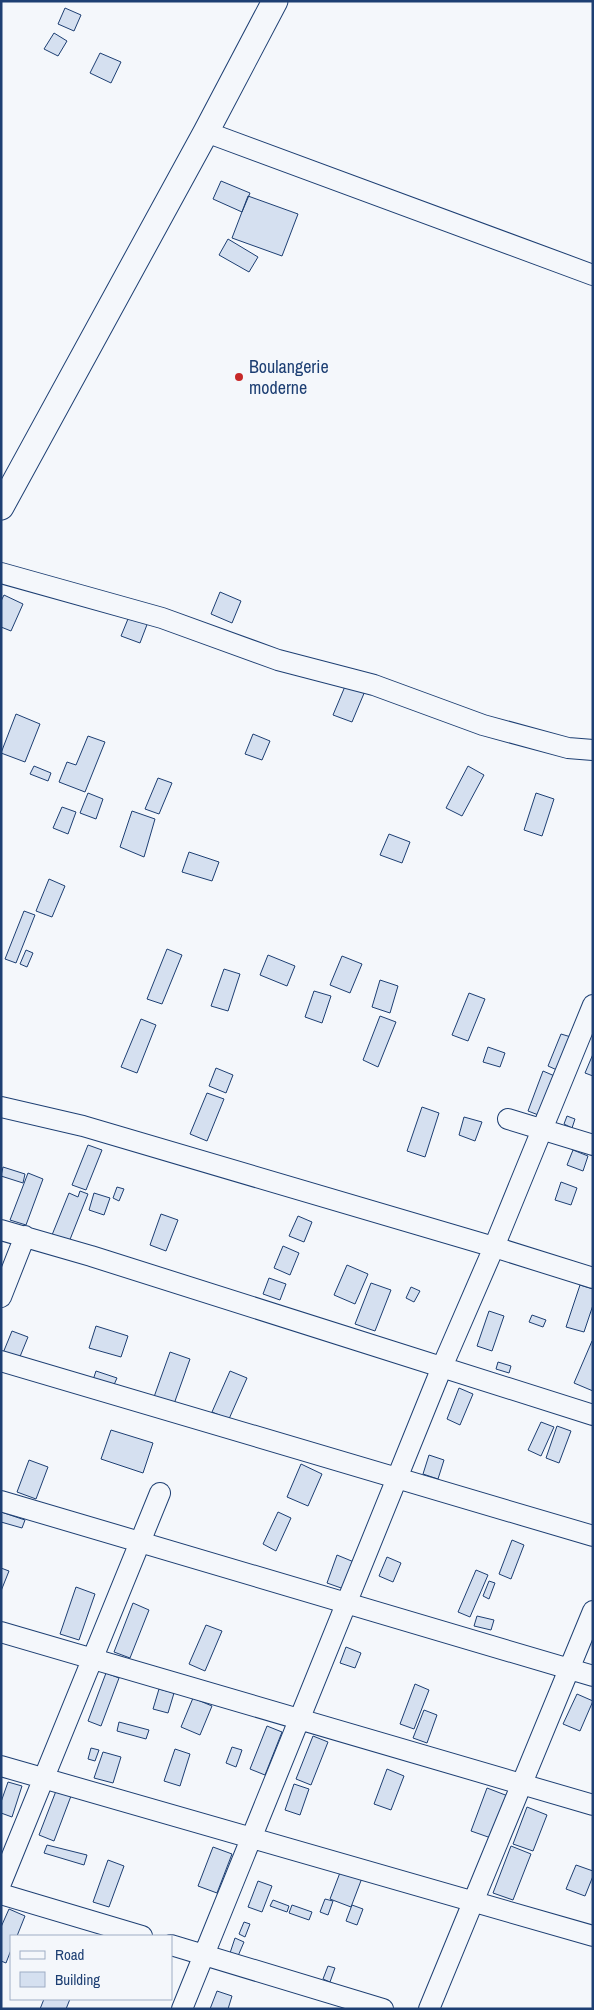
<svg xmlns="http://www.w3.org/2000/svg" width="594" height="2010" viewBox="0 0 594 2010" font-family="'Archivo Narrow',sans-serif">
	<style>
		.building { fill: #d5e0f0; stroke: #1d3f73 }
		.lines { fill: none; stroke-linecap: round; stroke-linejoin: round }
		.minor-casing { stroke: #1d3f73; stroke-width: 22 }
		.major-casing { stroke: #1d3f73; stroke-width: 27 }
		.minor { stroke: #f4f7fb; stroke-width: 20 }
		.major { stroke: #f4f7fb; stroke-width: 25 }
		.poi-dot { fill: #c62828; stroke: #f4f7fb; stroke-width: 2 }
		.labels { text-anchor: middle; stroke-width: 4; stroke-linejoin: round; paint-order: stroke }
		.poi-label { font-size: 18px; fill: #1d3f73; stroke: #f4f7fb; text-anchor: start }
	</style>
	<rect width="100%" height="100%" fill="#f4f7fb"/>
	<path class="building" d="M65 8 81 15 74 31 58 24Z
		M54 33 67 41 58 56 44 49Z
		M100 53 121 62 111 83 90 73Z
		M221 181 250 193 242 212 213 199Z
		M248 196 298 214 282 256 232 238Z
		M228 239 258 257 249 272 219 255Z
		M220 592 241 601 232 623 211 614Z
		M4 595 23 604 11 631 1 627V601Z
		M130 614 148 622 140 643 121 636Z
		M346 684 365 691 352 722 333 715Z
		M16 714 40 724 25 762 1 753Z
		M253 734 270 741 262 760 245 754Z
		M88 736 105 742 85 792 59 782 67 762 76 765Z
		M34 766 51 773 48 781 30 774Z
		M468 766 484 775 462 816 446 808Z
		M158 778 172 783 159 814 145 809Z
		M88 793 103 799 96 819 80 813Z
		M536 793 554 799 542 836 524 830Z
		M62 807 76 812 68 834 53 828Z
		M132 811 155 819 144 857 120 847Z
		M389 834 410 842 402 863 380 855Z
		M189 852 219 862 212 881 182 872Z
		M49 879 65 886 52 917 36 911Z
		M24 911 35 915 16 963 5 959Z
		M167 949 182 955 162 1004 147 999Z
		M26 950 33 953 27 967 20 964Z
		M268 955 295 966 287 986 260 975Z
		M342 956 362 964 350 993 330 985Z
		M224 969 240 974 228 1011 211 1006Z
		M380 980 398 986 390 1013 372 1007Z
		M314 991 331 996 322 1023 305 1017Z
		M469 993 485 999 468 1041 452 1035Z
		M380 1016 396 1022 378 1067 363 1060Z
		M141 1019 156 1025 137 1073 121 1067Z
		M561 1034 571 1037 557 1070 548 1066Z
		M488 1047 505 1053 500 1067 483 1062Z
		M593 1054V1076L585 1073Z
		M216 1068 233 1075 226 1093 209 1086Z
		M543 1071 557 1077 541 1116 528 1111Z
		M207 1093 224 1099 207 1141 190 1134Z
		M422 1107 439 1113 425 1157 407 1151Z
		M567 1116 575 1119 572 1128 564 1124Z
		M464 1117 482 1122 475 1141 459 1135Z
		M88 1145 102 1150 86 1190 72 1185Z
		M573 1150 588 1156 583 1171 567 1165Z
		M3 1167 25 1174 23 1183 1 1176Z
		M28 1173 43 1179 26 1225 10 1220Z
		M561 1182 577 1188 571 1205 555 1200Z
		M117 1187 124 1189 119 1201 113 1198Z
		M80 1191 88 1194 69 1242 52 1235 69 1193 78 1197Z
		M94 1193 110 1198 104 1215 89 1210Z
		M161 1214 178 1220 166 1251 150 1245Z
		M298 1216 312 1222 304 1242 289 1236Z
		M283 1246 299 1253 290 1275 274 1268Z
		M347 1265 368 1274 355 1304 334 1295Z
		M269 1278 286 1284 280 1300 263 1294Z
		M371 1283 391 1290 375 1331 355 1324Z
		M580 1285 593 1289V1305L584 1332 566 1327Z
		M411 1287 420 1291 414 1302 406 1298Z
		M489 1311 504 1316 492 1351 477 1346Z
		M532 1315 546 1320 543 1327 529 1322Z
		M96 1326 128 1336 121 1357 89 1348Z
		M12 1331 28 1337 19 1359 3 1353Z
		M592 1341 593 1342V1391L574 1383Z
		M170 1352 190 1359 174 1404 154 1397Z
		M498 1362 511 1366 509 1373 496 1369Z
		M96 1371 117 1378 113 1387 93 1380Z
		M230 1371 247 1378 229 1419 212 1412Z
		M459 1388 473 1394 460 1425 447 1419Z
		M541 1422 554 1427 541 1456 528 1450Z
		M557 1426 571 1431 559 1463 546 1458Z
		M111 1430 153 1443 143 1473 101 1459Z
		M429 1455 444 1460 438 1479 423 1474Z
		M29 1460 48 1467 36 1499 17 1492Z
		M301 1464 322 1474 308 1506 287 1497Z
		M1 1512 25 1520 22 1528 1 1522Z
		M278 1512 291 1518 276 1551 263 1544Z
		M512 1540 524 1545 511 1579 499 1574Z
		M337 1555 354 1562 344 1589 327 1583Z
		M387 1557 401 1563 393 1582 379 1576Z
		M1 1568 9 1571 1 1591Z
		M476 1570 488 1575 470 1617 458 1612Z
		M489 1581 495 1583 489 1599 483 1596Z
		M76 1587 95 1594 79 1640 60 1634Z
		M133 1603 149 1610 130 1658 114 1652Z
		M477 1616 494 1620 491 1630 474 1626Z
		M206 1625 222 1631 205 1671 189 1664Z
		M346 1647 361 1653 355 1668 340 1663Z
		M106 1673 119 1678 101 1726 88 1721Z
		M415 1684 429 1690 414 1729 400 1724Z
		M159 1689 174 1693 168 1713 153 1709Z
		M577 1694 593 1701 580 1731 563 1724Z
		M193 1698 212 1706 200 1735 181 1727Z
		M424 1710 437 1715 427 1743 413 1738Z
		M119 1722 149 1730 146 1739 117 1731Z
		M267 1726 282 1732 265 1775 250 1769Z
		M313 1736 328 1742 311 1785 296 1779Z
		M232 1747 242 1750 236 1767 226 1763Z
		M91 1748 99 1750 95 1761 88 1759Z
		M175 1749 190 1754 180 1786 164 1781Z
		M103 1752 121 1757 113 1783 94 1778Z
		M387 1769 404 1776 391 1810 374 1804Z
		M8 1782 22 1786 12 1817 1 1813V1802Z
		M294 1784 309 1789 300 1815 285 1810Z
		M487 1788 508 1796 491 1838 471 1831Z
		M56 1791 71 1796 54 1841 39 1835Z
		M527 1807 547 1815 533 1851 513 1844Z
		M47 1845 87 1855 84 1865 44 1853Z
		M511 1846 531 1854 513 1900 493 1893Z
		M213 1847 232 1854 217 1893 198 1886Z
		M108 1860 124 1866 109 1907 93 1902Z
		M576 1865 593 1871V1876L585 1896 566 1889Z
		M341 1870 362 1878 351 1907 330 1899Z
		M258 1881 272 1886 262 1912 248 1907Z
		M325 1899 333 1901 328 1915 320 1912Z
		M273 1900 289 1906 287 1912 270 1906Z
		M292 1905 312 1912 309 1920 289 1913Z
		M352 1905 363 1909 357 1925 346 1921Z
		M9 1909 25 1916 17 1936H11V1950L6 1963 1 1961V1927Z
		M244 1922 250 1924 245 1937 239 1934Z
		M235 1938 244 1942 238 1956 230 1953Z
		M328 1966 335 1968 330 1982 323 1979Z
		M217 1991 232 1996 228 2009H210Z
		M44 1999H70L66 2009H40Z"/>
	<g class="lines">
		<g class="minor-casing">
			<path id="minor" d="M206 132 593 275
				M1 573 162 618 278 660 374 685 483 725 568 748 593 750
				M1 1107 83 1126 494 1247 593 1278
				M508 1119 593 1145
				M1 1230 91 1256 593 1415
				M1 1297 25 1236
				M1 1361 593 1536
				M1 1501 593 1676
				M1 1632 593 1805
				M1 1766 593 1936
				M1 1883 160 1493
				M1 1894 142 1936
				M171 1945 383 2009
				M182 2009 442 1367 494 1247 593 1005
				M429 2009 593 1611"/>
		</g>
		<g class="major-casing">
			<path id="major" d="M1 507 206 132 275 1"/>
		</g>
		<use href="#minor" class="minor"/>
		<use href="#major" class="major"/>
	</g>
	<circle class="poi-dot" cx="239" cy="377" r="5"/>
	<g class="labels">
		<g class="poi-label">
			<text x="249" y="373">Boulangerie<tspan x="249" dy="21">moderne</tspan></text>
		</g>
	</g>
	<rect width="594" height="2010" fill="none" stroke="#1d3f73" stroke-width="5"/>
	<rect x="10" y="1935" width="162" height="65" fill="#f4f7fb" stroke="#9eadc5"/>
	<rect x="20" y="1951" width="25" height="8" fill="#f4f7fb" stroke="#9eadc5"/>
	<text x="55" y="1960" font-size="15" fill="#1d3f73">Road</text>
	<rect x="20" y="1972" width="25" height="15" fill="#d5e0f0" stroke="#9eadc5"/>
	<text x="55" y="1985" font-size="15" fill="#1d3f73">Building</text>
</svg>
